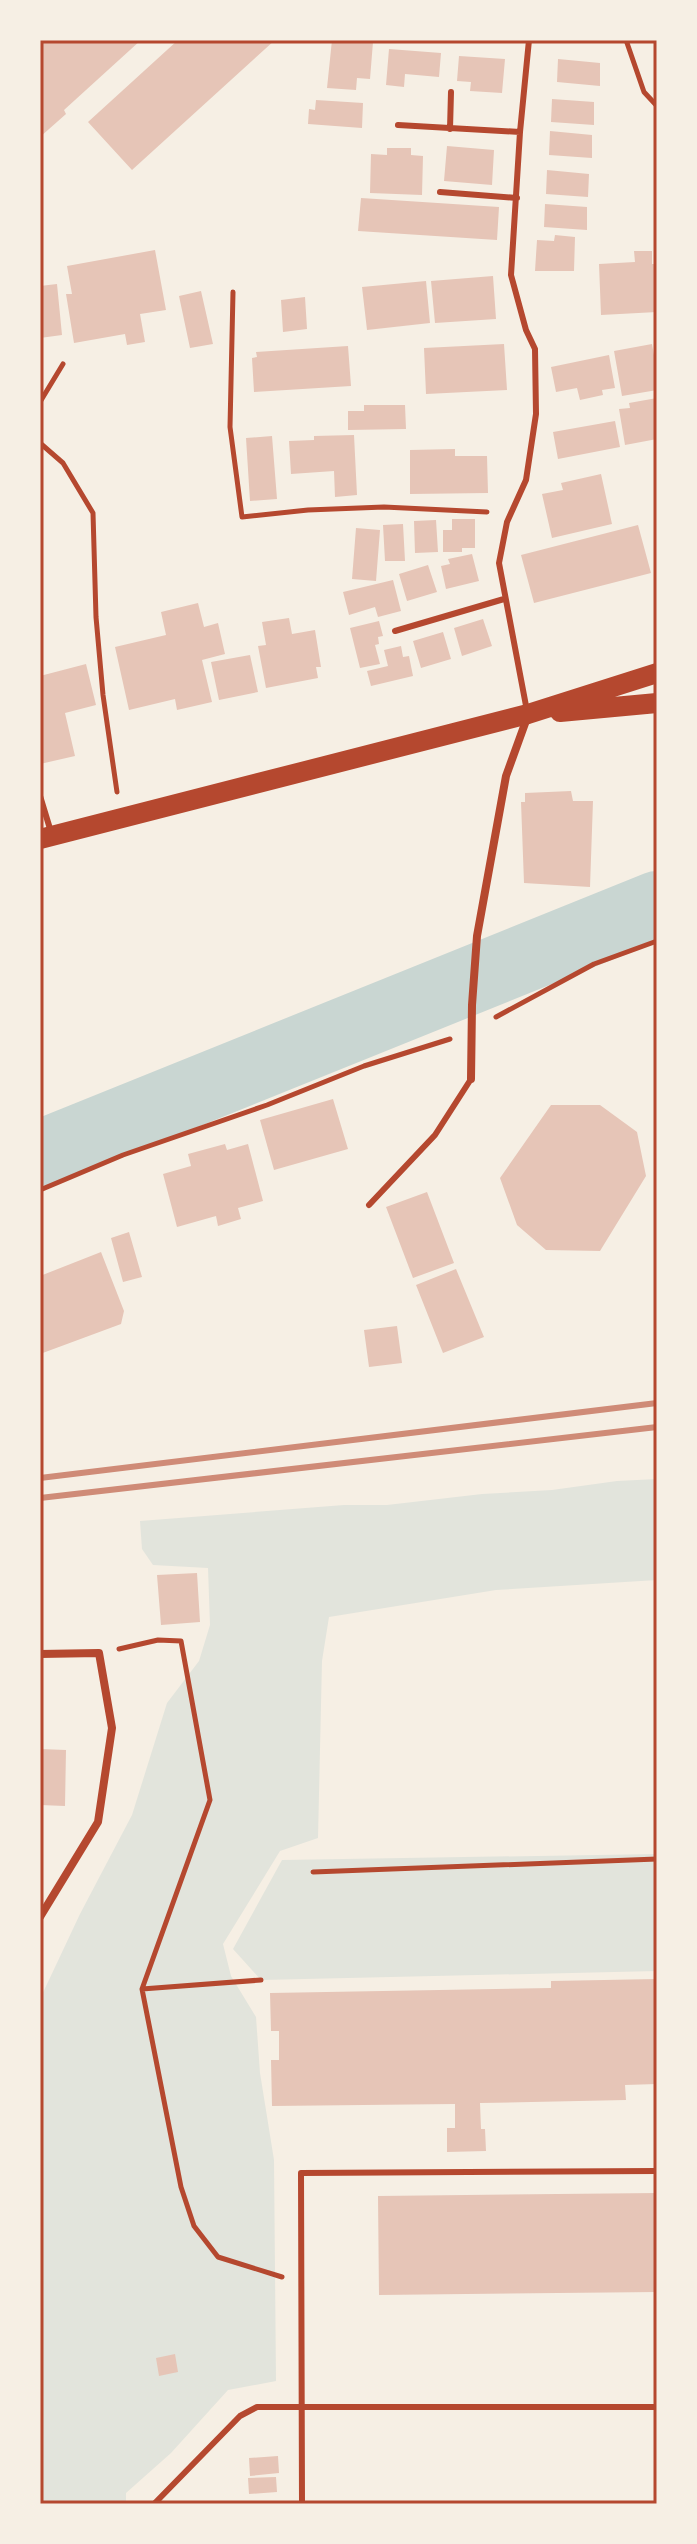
<svg xmlns="http://www.w3.org/2000/svg" width="697" height="2544" viewBox="0 0 697 2544" font-family="'Nunito Sans',sans-serif">
	<style>
		.green { fill: #e2e4dc }
		.lines { fill: none; stroke-linecap: round; stroke-linejoin: round }
		.river { stroke: #c9d6d2; stroke-width: 68 }
		.building { fill: #e6c5b7 }
		.path { stroke: #b5482f; stroke-width: 5 }
		.service { stroke: #b5482f; stroke-width: 6 }
		.minor { stroke: #b5482f; stroke-width: 8 }
		.primary { stroke: #b5482f; stroke-width: 20 }
		.rail { stroke: #cf8b77; stroke-width: 6 }
		.neatline { fill: none; stroke: #b5482f; stroke-width: 3 }
	</style>
	<rect width="100%" height="100%" fill="#f6efe4"/>
	<path class="green" d="M657 1479V1580L496 1590 329 1617 322 1661 318 1838 280 1851 223 1944 231 1976 256 2017 260 2073 274 2160 276 2381 228 2390 171 2453 126 2493V2504H40V1999L80 1914 132 1815 167 1703 199 1661 210 1625 208 1568 153 1565 142 1549 140 1521 344 1505H387L482 1494 552 1490 617 1481Z
		M657 1854V1971L261 1980 233 1949 282 1860Z"/>
	<g class="lines">
		<path class="river" d="M40 1154 657 905"/>
	</g>
	<path class="building" d="M42 40H141L64 110 66 114 40 137Z
		M178 40H275L132 170 88 122Z
		M332 40 373 42 370 79 357 78 356 90 327 88Z
		M389 49 441 53 439 77 405 74 404 87 386 85Z
		M459 56 505 59 502 93 470 91 471 82 457 81Z
		M558 59 600 63V86L557 82Z
		M552 99 594 102V125L551 122Z
		M316 100 363 103 362 128 308 124 309 109 315 110Z
		M550 131 592 135V158L549 155Z
		M447 146 494 150 492 185 444 181Z
		M387 148H411V155L423 156 422 195 370 193 371 154 387 155Z
		M547 170 589 174 588 197 546 194Z
		M361 198 499 207 497 240 358 231Z
		M545 204 587 207V230L544 227Z
		M555 235 575 237 574 271H535L537 240 554 241Z
		M155 250 166 310 140 314 145 342 127 345 125 334 74 343 66 294H72L67 266Z
		M634 251H652V264H657V312L601 315 599 264 635 262Z
		M493 276 496 319 435 323 431 281Z
		M426 281 430 323 367 330 362 287Z
		M57 284 62 335 40 338V286Z
		M201 291 213 344 190 348 179 296Z
		M305 297 307 329 283 332 281 300Z
		M504 344 507 390 426 394 424 348Z
		M652 344 657 372V390L622 396 614 351Z
		M348 346 351 386 254 392 252 358 257 357 256 352Z
		M609 355 615 388 602 390 603 395 580 400 577 388 556 392 551 367Z
		M657 398V439L625 445 619 409 630 408 629 403Z
		M364 405H405L406 429 348 430V411H364Z
		M615 421 620 447 558 459 553 432Z
		M354 435 357 495 335 497 334 471 291 474 289 441 314 440V436Z
		M272 436 277 499 250 501 246 438Z
		M455 449V456H487L488 493 410 494V450Z
		M601 474 612 524 552 538 542 494 563 490 561 483Z
		M452 519H475V548H462V552H443V530H452Z
		M436 520 438 552 415 553 414 521Z
		M403 524 405 561H385L383 525Z
		M638 525 651 573 534 603 521 555Z
		M356 528 380 530 376 581 352 579Z
		M472 554 479 581 446 589 441 566 450 564 448 559Z
		M428 565 437 592 407 601 399 574Z
		M393 580 401 611 378 617 375 607 349 615 343 592Z
		M198 603 204 627 218 623 225 654 202 660 212 702 177 710 175 699 129 710 115 647 166 635 161 612Z
		M289 618 292 634 315 630 321 667H316L318 678 266 688 258 646 266 645 262 622Z
		M483 619 492 646 462 656 454 628Z
		M379 621 383 636 378 637 379 644 375 645 380 664 360 668 350 628Z
		M443 632 451 659 421 668 413 641Z
		M401 646 403 657 409 656 413 676 371 686 367 671 388 666 384 650Z
		M250 655 258 692 219 700 211 662Z
		M86 664 96 705 65 713 75 756 40 764V676Z
		M571 791 573 801H593L590 887 524 883 521 802H525V793Z
		M333 1099 348 1149 274 1170 260 1120Z
		M551 1105H600L637 1132 646 1176 600 1251 546 1250 517 1225 500 1178Z
		M225 1144 227 1150 248 1144 263 1201 238 1208 241 1219 218 1226 216 1216 177 1227 163 1174 191 1166 188 1154Z
		M427 1192 454 1263 413 1278 386 1207Z
		M129 1232 142 1277 123 1282 111 1238Z
		M101 1252 124 1311 121 1324 40 1354V1276Z
		M456 1269 484 1337 443 1353 416 1285Z
		M397 1326 402 1363 369 1367 364 1330Z
		M197 1573 200 1622 161 1625 157 1575Z
		M40 1749 66 1750 65 1806 40 1805Z
		M657 1979V2084L625 2085 626 2100 480 2103 481 2129H485L486 2151 447 2152V2128H455V2104L272 2106 271 2060H279V2031H271L270 1993 551 1988V1981Z
		M657 2193V2292L379 2295 378 2196Z
		M175 2354 178 2372 159 2376 156 2358Z
		M278 2456 279 2473 250 2476 249 2458Z
		M276 2477 277 2492 249 2494 248 2478Z"/>
	<g class="lines">
		<path class="path" d="M626 40 644 92 657 106
			M233 292 230 427 242 517 308 510 384 507 487 512
			M40 402 63 364
			M40 443 63 463 93 513 96 617 103 695 117 792
			M496 1017 594 964 657 941
			M40 1190 123 1155 267 1105 364 1066 450 1039
			M119 1649 158 1640 181 1641 210 1800 142 1989 181 2187 194 2226 218 2257 282 2277
			M313 1872 657 1859
			M142 1989 261 1980"/>
		<path class="service" d="M398 125 520 132
			M450 129 451 92
			M440 192 517 198
			M395 631 504 599
			M527 711 499 563 507 522 526 480 536 414 535 349 526 330 511 275 520 132 529 40
			M40 796 51 832
			M369 1205 435 1135 471 1079
			M154 2504 240 2416 257 2407H657
			M302 2504 301 2173 657 2171"/>
		<path class="minor" d="M471 1079 472 1005 477 936 506 776 527 718
			M40 1654 99 1653 112 1728 98 1822 40 1917"/>
		<path class="primary" d="M560 712 657 703
			M40 839 528 714 657 673"/>
		<path class="rail" d="M40 1478 657 1403
			M40 1498 657 1427"/>
	</g>
	<rect width="697" height="2544" fill="none" stroke="#f6efe4" stroke-width="84"/>
	<rect x="42" y="42" width="613" height="2460" class="neatline"/>
</svg>
